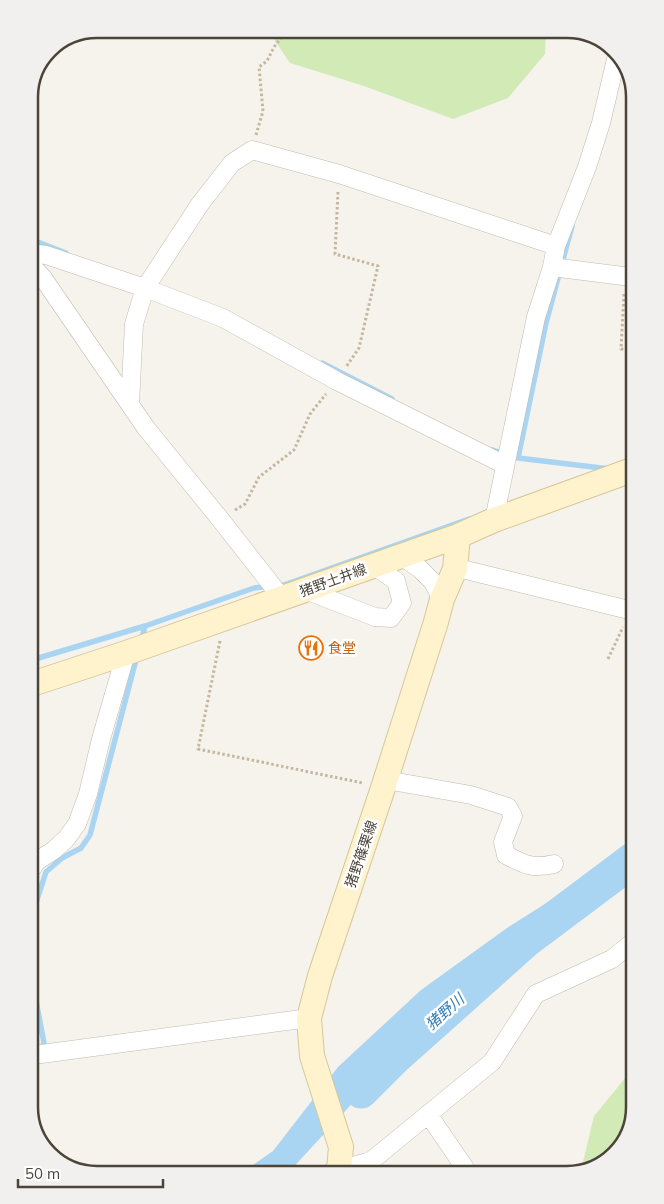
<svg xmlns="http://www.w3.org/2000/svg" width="664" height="1204" viewBox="0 0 664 1204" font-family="Mulish,'Noto Sans JP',sans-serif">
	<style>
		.green { fill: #d2eab5 }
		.water { fill: #a9d4f2 }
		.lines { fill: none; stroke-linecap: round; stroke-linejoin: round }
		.stream { stroke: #a9d4f2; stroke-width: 5.5 }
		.river { stroke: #a9d4f2; stroke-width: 35 }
		.minor-casing { stroke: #c2bbae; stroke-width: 19 }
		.secondary-casing { stroke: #d6c79b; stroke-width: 26 }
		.path { stroke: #c4b79f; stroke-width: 3; stroke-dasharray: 2.5 2.5; stroke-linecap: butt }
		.minor { stroke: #fff; stroke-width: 18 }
		.secondary { stroke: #fff3cd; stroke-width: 24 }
		.labels { text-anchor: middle; stroke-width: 5; stroke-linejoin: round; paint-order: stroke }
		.street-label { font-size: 14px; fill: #4b4439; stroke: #fff }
		.food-label { font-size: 14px; fill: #c56008; stroke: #fff; text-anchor: start }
		.water-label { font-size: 15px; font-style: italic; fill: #2e7ab2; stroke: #fff }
		.rim { fill: none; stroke: #4b4439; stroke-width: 2.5 }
	</style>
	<rect width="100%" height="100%" fill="#f6f3ec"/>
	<path class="green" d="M269 29H546L545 54 508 98 453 119 364 86 290 63 271 35Z
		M635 1066V1112L624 1145 594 1170H581L594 1116Z"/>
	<path class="water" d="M634 851V877L526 940 395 1057 288 1173 240 1174 273 1151 338 1067 421 990 507 928 610 863Z"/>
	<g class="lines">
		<path class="stream" d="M30 239 66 253
			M322 363 392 399
			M492 450 518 458 610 469
			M518 458 546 323 572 226
			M277 585H284L469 519
			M141 642 145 626 254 588 268 586
			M32 660 145 626
			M33 924V912L46 872 62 858 81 848 90 835 137 656
			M33 985 44 1043 34 1065"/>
		<path class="river" d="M361 1091 395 1057 526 940 634 859"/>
		<g class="minor-casing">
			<path id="minor" d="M30 253 46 255 145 288 223 318 337 381 505 465
				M30 264 43 278 146 428 220 519 282 598
				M552 267 631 277
				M130 404 134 324 145 288 200 204 232 163 252 150 339 174 556 246
				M494 520 536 317 552 267 556 246 587 167 601 123 617 55
				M401 556 420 569 433 582 442 599
				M455 569 466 570 633 611
				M305 590 375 617 391 618 402 603 396 581 373 565
				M386 780 471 795 508 807 513 816 503 842 506 855C525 865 533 869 554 864
				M33 867 37 861 54 850 66 839 77 824 88 794 101 739 126 653
				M34 1055 309 1018
				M428 1114 467 1171
				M339 1173V1170L371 1161 492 1062 536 994 612 959 634 941"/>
		</g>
		<g class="secondary-casing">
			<path id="secondary" d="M32 684 126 653 458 536 494 520 632 470
				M335 1173 339 1170 341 1147 312 1056 309 1018 320 976 383 788 436 622 442 599 455 569 458 536"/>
		</g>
		<path class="path" d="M256 135 263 111 259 67 267 61 274 47 288 29
			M338 192 335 254 378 266 359 348 346 367
			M624 294 621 349 631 350
			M235 510 245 504 259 477 294 450 310 414 326 394
			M220 641 198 749 363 783
			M608 659 623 627"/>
		<use href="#minor" class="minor"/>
		<use href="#secondary" class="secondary"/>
	</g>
	<defs>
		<g id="restaurant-ring" transform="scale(1.25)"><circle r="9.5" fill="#fff" stroke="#e8710a" stroke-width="1.5"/><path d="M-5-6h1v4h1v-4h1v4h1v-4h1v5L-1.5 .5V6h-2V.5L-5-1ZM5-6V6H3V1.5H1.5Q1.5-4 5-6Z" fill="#e8710a"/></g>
	</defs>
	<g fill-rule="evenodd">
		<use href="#restaurant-ring" x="311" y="648"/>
	</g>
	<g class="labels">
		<g class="street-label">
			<text transform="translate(333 580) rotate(-20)" y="5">猪野土井線</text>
			<text transform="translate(361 854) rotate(-71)" y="5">猪野篠栗線</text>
		</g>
		<g class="food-label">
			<text x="328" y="653">食堂</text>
		</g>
		<g class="water-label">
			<text transform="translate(445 1012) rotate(-42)" y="5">猪野川</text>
		</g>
	</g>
	<path d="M0 0H664V1204H0ZM97 38H567A59 59 0 0 1 626 97V1107A59 59 0 0 1 567 1166H97A59 59 0 0 1 38 1107V97A59 59 0 0 1 97 38Z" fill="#f1f0ef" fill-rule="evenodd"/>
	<path class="rim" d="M97 38H567A59 59 0 0 1 626 97V1107A59 59 0 0 1 567 1166H97A59 59 0 0 1 38 1107V97A59 59 0 0 1 97 38Z"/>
	<path d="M18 1179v8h145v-8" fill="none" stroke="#4b4439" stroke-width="2.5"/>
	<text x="25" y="1179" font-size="15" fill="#4b4439" stroke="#ffffff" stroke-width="4" paint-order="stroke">50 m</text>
</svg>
